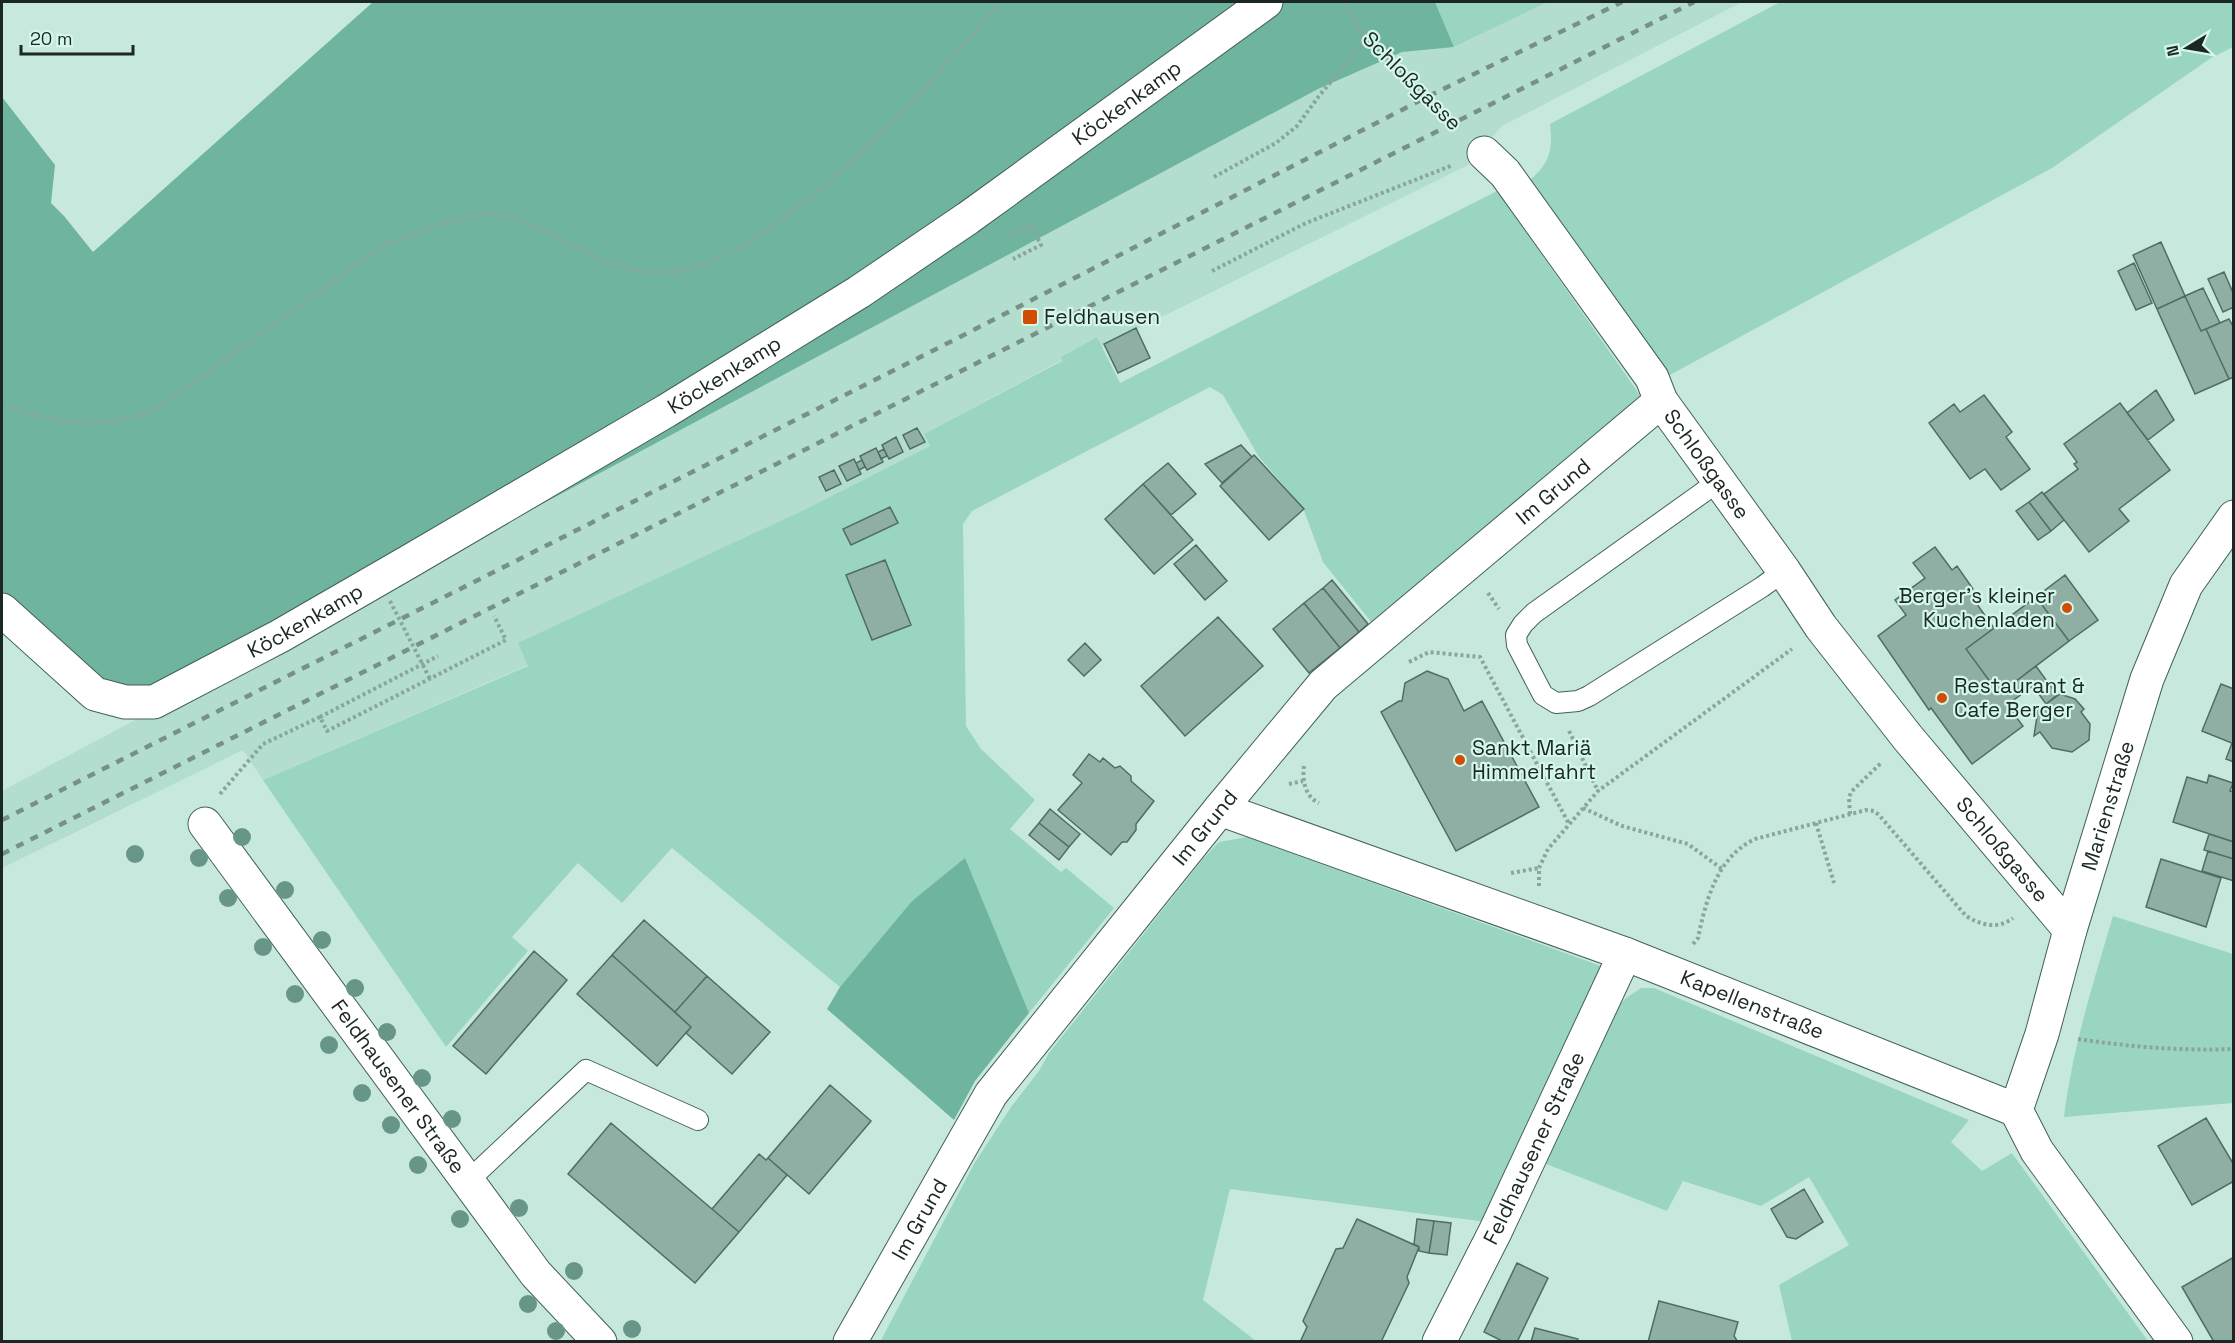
<svg xmlns="http://www.w3.org/2000/svg" width="2235" height="1343" viewBox="0 0 2235 1343" font-family="'Space Grotesk',sans-serif">
	<style>
		.built { fill: #b3ddce }
		.green { fill: #9ad5c2 }
		.forest { fill: #6eb49f }
		.building { fill: #8fafa4; stroke: #4f6d63; stroke-width: 1.5 }
		.lines { fill: none; stroke-linecap: round; stroke-linejoin: round }
		.service-casing { stroke: #436057; stroke-width: 22 }
		.minor-casing { stroke: #436057; stroke-width: 35 }
		.path { stroke: #8aa59c; stroke-width: 4; stroke-dasharray: 3 3; stroke-linecap: butt }
		.service { stroke: #fff; stroke-width: 20 }
		.minor { stroke: #fff; stroke-width: 33 }
		.rail { stroke: #789188; stroke-width: 4.5; stroke-dasharray: 8 8; stroke-linecap: butt }
		.path-bridge { stroke: #8aa59c; stroke-width: 4; stroke-dasharray: 3 3; stroke-linecap: butt }
		.tree { fill: #679689 }
		.poi-dot { fill: #d14d04; stroke: #d4f6eb; stroke-width: 2 }
		.labels { text-anchor: middle; stroke-width: 4.5; stroke-linejoin: round; paint-order: stroke }
		.street-label { font-size: 21px; fill: #1a2723; stroke: #d4f6eb }
		.poi-label { font-size: 21px; fill: #1a2723; stroke: #d4f6eb; text-anchor: start }
	</style>
	<rect width="100%" height="100%" fill="#c7e9dd"/>
	<path class="built" d="M1548 2H1742L1502 126 1468 165 1101 347 1097 337 1061 357 1062 360 924 434 930 446 804 510 519 643 528 665 263 780 243 750 2 868V791L1318 89 1402 51 1454 47Z"/>
	<path class="green" d="M1435 2H1548L1454 47Z
		M1780 2H2233V47L2211 58 2052 168 1668 376 1530 180C1550 163 1553 150 1550 124Z
		M1497 191 1642 398 1372 623 1323 562 1303 508 1259 457 1223 395 1210 387 972 511 963 524 966 726 981 749 1035 800 1010 829 1061 872 1066 868 1114 908 1029 1013 965 859 912 901 840 987 672 848 622 903 578 863 512 937 528 951 446 1047 263 780 528 666 518 643 804 510 930 446 924 434 1062 361 1061 357 1097 337 1120 383Z
		M1247 837 1609 969 1487 1222 1230 1189 1203 1300 1256 1341 880 1342 974 1164 1011 1107 1039 1071 1049 1053 1203 859 1219 842Z
		M2113 916 2233 954V1103L2064 1117C2073 1045 2093 984 2113 916Z
		M1641 988H1654L1969 1120 1951 1142 1982 1171 2012 1153 2148 1341H1792L1779 1285 1849 1245 1809 1177 1761 1206 1683 1181 1667 1211 1541 1162 1613 1012 1626 998Z"/>
	<path class="forest" d="M373 2H1435L1454 47 1402 52 1318 89 428 565 152 695 97 687 2 602V97L55 165 51 203 64 216 93 252Z
		M965 858 1029 1013 975 1081 954 1120 827 1009 840 987 912 901Z"/>
	<path class="building" d="M2161 242 2185 296 2157 309 2133 255Z
		M2134 263 2152 303 2136 310 2118 271Z
		M2224 272 2234 295V307L2223 312 2208 279Z
		M2203 288 2220 323 2201 331 2185 296Z
		M2185 296 2201 331 2206 329 2229 379 2195 394 2157 309Z
		M2229 319 2234 328V377L2229 379 2206 329Z
		M1136 328 1150 358 1118 373 1104 344Z
		M2156 390 2174 420 2148 440 2127 413Z
		M1984 395 2012 432 2006 437 2030 469 2001 490 1985 469 1970 479 1929 423 1954 404 1960 412Z
		M2120 403 2170 470 2119 509 2129 521 2089 552 2044 494 2078 469 2074 464 2077 462 2064 444Z
		M917 428 925 442 910 449 903 435Z
		M896 437 903 452 889 459 882 445Z
		M1241 445 1252 457 1222 483 1205 464Z
		M876 448 883 462 867 470 860 456Z
		M884 449 887 456 881 459 878 452Z
		M1254 455 1304 509 1269 540 1220 486Z
		M854 459 861 474 847 481 839 466Z
		M862 460 865 467 859 470 856 463Z
		M1168 463 1196 494 1171 515 1143 484Z
		M834 470 841 484 826 491 819 477Z
		M1143 484 1193 540 1154 574 1105 519Z
		M2042 492 2064 520 2051 531 2029 502Z
		M2029 502 2051 531 2038 540 2016 511Z
		M890 507 898 523 851 545 843 529Z
		M1196 545 1227 581 1205 600 1174 564Z
		M1935 547 1952 570 1957 566 1973 589 1969 593 1994 628 1966 649 1999 694 2036 666 2057 695 2046 704 2033 686 2007 705 2023 726 1972 764 1931 708 1929 710 1878 636 1906 615 1895 600 1925 578 1913 563Z
		M885 560 911 625 872 640 846 575Z
		M2065 575 2098 620 2069 641 2036 597Z
		M1332 580 1368 624 1359 632 1323 588Z
		M1323 588 1359 632 1340 648 1304 603Z
		M2036 597 2069 641 1999 694 1966 649Z
		M1304 603 1340 648 1309 673 1273 629Z
		M1218 617 1263 666 1185 736 1141 686Z
		M1085 643 1101 660 1084 676 1068 660Z
		M1427 671 1448 679 1464 711 1482 701 1539 807 1456 851 1381 712 1399 701H1402L1405 683Z
		M2221 684 2234 689V744L2202 731Z
		M2060 694 2075 699 2084 709 2081 712 2090 724 2089 740 2072 752 2052 748 2040 732 2034 736 2038 710Z
		M2232 743 2234 744V762L2226 759Z
		M1089 754 1100 762 1103 758 1115 768 1120 766 1131 776V781L1154 801 1136 824V830L1127 842H1122L1111 855 1058 810 1082 783 1073 775Z
		M2209 775 2233 783 2230 791 2234 792V842L2173 822 2187 777 2207 783Z
		M1050 809 1080 834 1069 847 1039 823Z
		M1039 823 1069 847 1059 860 1029 835Z
		M2209 834 2234 842V859L2204 850Z
		M2208 851 2234 859V881L2202 871Z
		M2161 859 2221 878 2206 927 2146 907Z
		M644 920 707 976 675 1012 612 955Z
		M534 951 567 980 486 1074 453 1046Z
		M612 955 691 1027 657 1066 577 994Z
		M707 976 770 1032 732 1074 686 1033 691 1027 675 1012Z
		M830 1085 871 1121 809 1194 768 1158Z
		M2206 1118 2234 1165V1181L2192 1205 2158 1146Z
		M611 1123 739 1232 695 1283 568 1174Z
		M759 1154 766 1160 768 1158 787 1175 739 1232 712 1209Z
		M1804 1189 1823 1222 1796 1239 1787 1237 1771 1209Z
		M1357 1219 1419 1247 1407 1277 1409 1283 1381 1342H1300L1307 1327 1303 1321 1336 1249 1343 1248Z
		M1417 1219 1434 1221 1429 1253 1419 1251V1247L1414 1244Z
		M1434 1221 1451 1223 1447 1255 1429 1253Z
		M2234 1257V1342H2214L2182 1287Z
		M1517 1263 1548 1278 1517 1342H1504L1484 1332Z
		M1659 1301 1738 1322 1734 1336 1738 1342H1648Z
		M1535 1328 1578 1339 1577 1342H1531Z"/>
	<g class="lines">
		<g class="service-casing">
			<path id="service" d="M1719 481 1534 613 1523 624 1516 635 1517 645 1543 695 1556 703 1578 701 1589 696 1762 587 1784 571
				M468 1181 586 1070 698 1120"/>
		</g>
		<g class="minor-casing">
			<g id="minor">
				<path id="s1" d="M1484 153 1505 173 1652 378 1661 401 1784 571 1821 627 1908 738 2070 930"/>
				<path id="s2" d="M2 610 95 694 125 702H154L280 636 410 561 666 411 859 292 968 218 1266 2"/>
				<path id="s3" d="M1220 809 1625 954 2016 1110 2037 1151 2176 1342"/>
				<path id="s4" d="M205 824 536 1274 600 1342"/>
				<path id="s5" d="M2016 1110 2042 1034 2070 930 2147 679 2186 585 2234 517"/>
				<path id="s6" d="M850 1342 991 1094 1220 809 1323 685 1661 401"/>
				<path id="s7" d="M1439 1342 1495 1232 1625 954"/>
			</g>
		</g>
		<path class="path" d="M1345 2 1365 41 1400 70 1460 128
			M1214 177 1276 143 1297 126 1319 96 1365 41
			M1007 237 1031 225 1041 245 1013 259
			M1212 271 1306 223 1453 165
			M2 405C49 420 90 431 139 415 152 411 164 402 176 395L384 245 439 225 491 212 517 219 539 228 608 263 640 271 675 272 709 262 742 248 815 195 899 116 1002 2
			M1488 593 1499 609
			M1409 662 1429 652 1480 657 1569 824
			M320 717 438 656
			M1569 731 1598 791
			M1304 766C1302 780 1305 797 1319 803
			M1289 784 1303 781
			M220 794 263 744 320 717 327 731 506 640 494 616
			M1583 808 1622 826 1688 844 1722 869
			M1850 814 1849 798 1851 792 1882 762
			M1816 823 1834 883
			M1511 873 1539 868
			M1539 886V868L1548 849 1598 791 1792 649
			M1693 944 1698 938C1706 900 1717 857 1755 839L1866 810 1874 811 1879 815 1966 916C1981 925 1997 930 2013 918
			M2078 1039C2130 1047 2181 1051 2234 1049"/>
		<use href="#service" class="service"/>
		<use href="#minor" class="minor"/>
		<path class="rail" d="M2 820 950 342 1427 97 1622 2
			M2 854 1694 2"/>
		<path class="path-bridge" d="M390 601 430 679"/>
	</g>
	<g class="tree">
		<circle cx="242" cy="837" r="9"/>
		<circle cx="135" cy="854" r="9"/>
		<circle cx="199" cy="858" r="9"/>
		<circle cx="285" cy="890" r="9"/>
		<circle cx="228" cy="898" r="9"/>
		<circle cx="322" cy="940" r="9"/>
		<circle cx="263" cy="947" r="9"/>
		<circle cx="355" cy="988" r="9"/>
		<circle cx="295" cy="994" r="9"/>
		<circle cx="387" cy="1032" r="9"/>
		<circle cx="329" cy="1045" r="9"/>
		<circle cx="422" cy="1078" r="9"/>
		<circle cx="362" cy="1093" r="9"/>
		<circle cx="452" cy="1119" r="9"/>
		<circle cx="391" cy="1125" r="9"/>
		<circle cx="418" cy="1165" r="9"/>
		<circle cx="519" cy="1208" r="9"/>
		<circle cx="460" cy="1219" r="9"/>
		<circle cx="574" cy="1271" r="9"/>
		<circle cx="528" cy="1304" r="9"/>
		<circle cx="632" cy="1329" r="9"/>
		<circle cx="556" cy="1331" r="9"/>
	</g>
	<g class="poi-dot">
		<rect x="1022" y="309" width="16" height="16" rx="3"/>
		<circle cx="2067" cy="608" r="6"/>
		<circle cx="1942" cy="698" r="6"/>
		<circle cx="1460" cy="760" r="6"/>
	</g>
	<g class="labels">
		<g class="street-label">
			<text transform="translate(1412 81) rotate(45)" y="7">Schloßgasse</text>
			<text dy="7" stroke="none"><textPath href="#s2" startOffset="1329">Köckenkamp</textPath></text>
			<text dy="7" stroke="none"><textPath href="#s2" startOffset="843">Köckenkamp</textPath></text>
			<text dy="7" stroke="none"><textPath href="#s1" startOffset="384">Schloßgasse</textPath></text>
			<text dy="7" stroke="none"><textPath href="#s6" startOffset="1113">Im Grund</textPath></text>
			<text dy="7" stroke="none"><textPath href="#s2" startOffset="357">Köckenkamp</textPath></text>
			<text dy="7" stroke="none"><textPath href="#s5" startOffset="318">Marienstraße</textPath></text>
			<text dy="7" stroke="none"><textPath href="#s6" startOffset="627">Im Grund</textPath></text>
			<text dy="7" stroke="none"><textPath href="#s1" startOffset="870">Schloßgasse</textPath></text>
			<text dy="7" stroke="none"><textPath href="#s3" startOffset="567">Kapellenstraße</textPath></text>
			<text dy="7" stroke="none"><textPath href="#s4" startOffset="326">Feldhausener Straße</textPath></text>
			<text dy="7" stroke="none"><textPath href="#s7" startOffset="216">Feldhausener Straße</textPath></text>
			<text dy="7" stroke="none"><textPath href="#s6" startOffset="141">Im Grund</textPath></text>
		</g>
		<g class="poi-label">
			<text x="1044" y="324">Feldhausen</text>
			<text x="2055" y="603" text-anchor="end">Berger's kleiner<tspan x="2055" dy="24">Kuchenladen</tspan></text>
			<text x="1954" y="693">Restaurant &amp;<tspan x="1954" dy="24">Cafe Berger</tspan></text>
			<text x="1472" y="755">Sankt Mariä<tspan x="1472" dy="24">Himmelfahrt</tspan></text>
		</g>
	</g>
	<rect width="2235" height="1343" fill="none" stroke="#1a2723" stroke-width="6"/>
	<g transform="translate(2187 48) rotate(259)" stroke="#d4f6eb" stroke-width="4.5" paint-order="stroke">
	<path d="M0-4.5L10 22L0 15L-10 22Z" fill="#1a2723"/>
	<text y="-9" font-size="16" font-weight="bold" text-anchor="middle" fill="#1a2723">N</text>
	</g>
	<path d="M21 45v9h112v-9" fill="none" stroke="#1a2723" stroke-width="3"/>
	<text x="30" y="45" font-size="18" fill="#1a2723" stroke="#d4f6eb" stroke-width="4.5" paint-order="stroke">20 m</text>
</svg>
